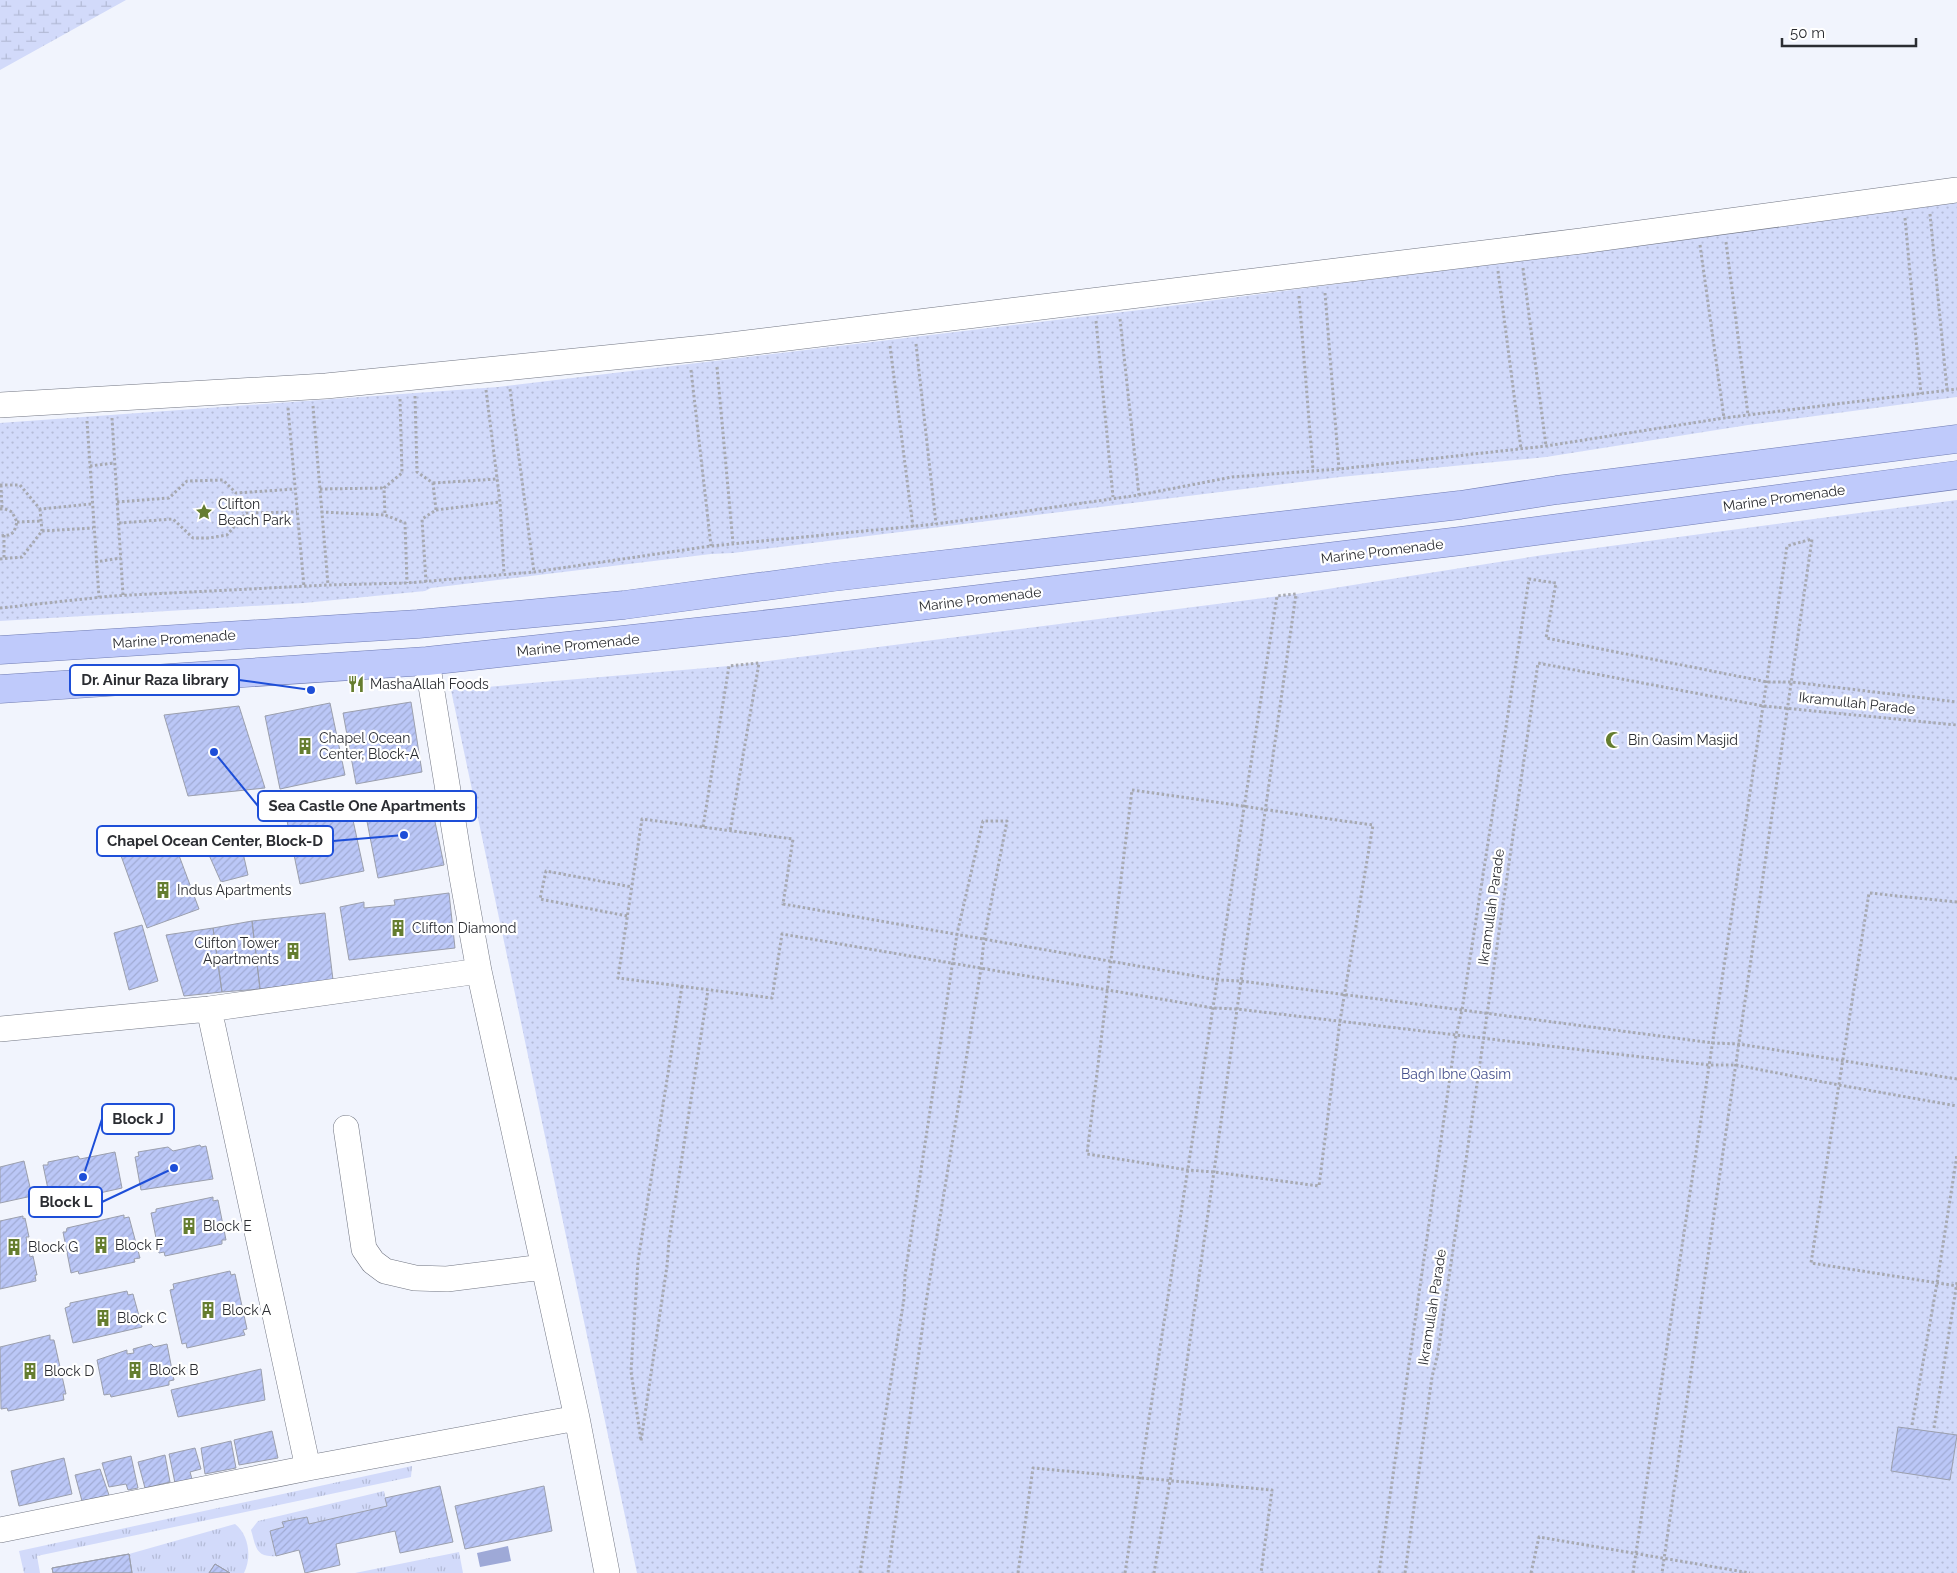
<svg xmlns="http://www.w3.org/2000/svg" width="1957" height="1573" viewBox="0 0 1957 1573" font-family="Raleway,sans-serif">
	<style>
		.grass { fill: url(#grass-tufts) }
		.wetland { fill: url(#wetland-marsh) }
		.park { fill: url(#park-dots) }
		.water { fill: #9ea9d7 }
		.building { fill: url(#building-hatch); stroke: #9b9fad }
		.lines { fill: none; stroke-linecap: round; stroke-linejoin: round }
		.minor-casing { stroke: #727683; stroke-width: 26 }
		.major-casing { stroke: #707cb3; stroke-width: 29 }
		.path { stroke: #a7a9b1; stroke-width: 3; stroke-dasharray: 2.5 2.5; stroke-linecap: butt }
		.minor { stroke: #fff; stroke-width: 25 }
		.major { stroke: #bfcafb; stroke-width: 28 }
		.labels { text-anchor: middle; stroke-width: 4.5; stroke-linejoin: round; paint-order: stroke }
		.street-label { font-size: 14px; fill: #2b2d32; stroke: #fff }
		.poi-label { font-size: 14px; fill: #2b2d32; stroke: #fff; text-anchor: start }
		.park-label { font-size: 14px; fill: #46518d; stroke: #fff }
		.leader { fill: none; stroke: #1d4ed8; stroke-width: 2 }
		.callout-dot { fill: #1d4ed8; stroke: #fff; stroke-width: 2 }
		.callout { fill: #fff; stroke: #1d4ed8; stroke-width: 2 }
		.callout-label { font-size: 15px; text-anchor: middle; font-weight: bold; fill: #2b2d32 }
	</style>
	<defs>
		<pattern id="grass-tufts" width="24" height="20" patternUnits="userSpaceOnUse" patternTransform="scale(1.25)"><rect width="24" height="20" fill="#d2dafa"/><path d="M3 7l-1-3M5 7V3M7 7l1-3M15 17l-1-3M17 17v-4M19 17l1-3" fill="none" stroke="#b4bbd7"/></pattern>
		<pattern id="wetland-marsh" width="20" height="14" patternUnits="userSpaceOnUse" patternTransform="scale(1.25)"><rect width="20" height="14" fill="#d2dafa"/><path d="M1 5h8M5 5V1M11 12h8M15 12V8" fill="none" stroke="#b4bbd7"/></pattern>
		<pattern id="park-dots" width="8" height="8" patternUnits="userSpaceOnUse" patternTransform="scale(1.25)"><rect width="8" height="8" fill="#d2dafa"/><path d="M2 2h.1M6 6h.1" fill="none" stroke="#b4bbd7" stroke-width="1.8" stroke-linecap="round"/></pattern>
		<pattern id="building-hatch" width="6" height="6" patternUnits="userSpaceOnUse" patternTransform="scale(1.25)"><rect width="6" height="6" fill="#bbc7f7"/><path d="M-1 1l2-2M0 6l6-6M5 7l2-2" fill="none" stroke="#a1abd4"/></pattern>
	</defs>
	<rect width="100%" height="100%" fill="#f1f4fd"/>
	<path class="grass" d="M412 1466 411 1477 37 1556 40 1573H24L19 1551Z
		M384 1491 387 1506 309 1524 307 1517 282 1522 284 1527 270 1531 276 1556C255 1558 256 1546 251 1530L258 1521Z
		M235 1524C249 1535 252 1557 244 1573H230L215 1564 209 1573H132L129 1554Z
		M459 1552 463 1573H354H355Z"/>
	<path class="wetland" d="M0 0H126L0 70Z"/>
	<path class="park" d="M1957 202V397L1748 425 1546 457 1340 477 733 553 711 554 431 588 425 591 304 603 0 621V423L498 387 1148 309Z
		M1957 500V1573H637L451 690 729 666 1296 594 1543 555Z"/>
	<path class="water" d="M508 1546 511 1561 480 1567 477 1553Z"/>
	<path class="building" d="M411 702 422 772 356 784 343 713Z
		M330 703 345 775 280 789 265 716Z
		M239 706 265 788 188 796 164 715Z
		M429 793 444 865 378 878 364 806Z
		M348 797 364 871 300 884 285 811Z
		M171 834 199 909 147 928 120 853Z
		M241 844 248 875 221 882 209 855Z
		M449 893 455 948 349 960 340 907 364 902V908L395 905 394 900Z
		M325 913 333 980 260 989 252 921Z
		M252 921 260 989 222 992 213 928Z
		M142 925 158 981 129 990 114 933Z
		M213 928 222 992 184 996 166 935Z
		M200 1145 201 1147 206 1146 213 1179 141 1190 135 1157 139 1156 138 1152 168 1147 173 1151Z
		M115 1152 122 1188 82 1197 81 1192 50 1199 43 1165H48V1162L78 1156 80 1159Z
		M24 1161 32 1196 0 1203V1167Z
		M213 1197V1201L218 1200 226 1240H222V1244L165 1256 164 1252 159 1253 151 1213 156 1212V1209Z
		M124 1215V1218L129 1217 140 1258 134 1259 135 1262 79 1274 78 1271 71 1273 63 1232H66L67 1228Z
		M23 1216V1219L25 1218 29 1237H26L30 1257 33 1256 37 1275H35L36 1281 0 1289V1221Z
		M230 1271 231 1275 235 1274 247 1329 243 1330 245 1335 187 1348 186 1343 182 1344 170 1290 174 1289 173 1284Z
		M127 1291 128 1295 133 1294 142 1327 73 1343 65 1308 70 1306V1303Z
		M50 1335V1340H54L66 1394H63L64 1400 8 1411 7 1408 1 1409 0 1347Z
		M151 1344 154 1347 167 1344 174 1380 169 1381V1385L111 1397 110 1394 104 1395 97 1360 127 1350V1354L134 1353 133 1349Z
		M261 1369 265 1400 178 1417 171 1390Z
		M1898 1427 1957 1435 1950 1480 1891 1471Z
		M272 1431 278 1458 239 1465 234 1440Z
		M231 1441 236 1468 205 1474 201 1448Z
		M195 1448 201 1469 190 1472 192 1479 175 1483 169 1454Z
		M165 1455 170 1482 145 1488 138 1462Z
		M131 1456 138 1488 128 1490 126 1484 109 1487 102 1463Z
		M64 1458 72 1494 19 1506 11 1471Z
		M100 1469 109 1495 82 1501 75 1475Z
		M440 1486 453 1542 400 1553 395 1531 336 1544 340 1565 305 1573 299 1550 276 1556 270 1531 284 1527 282 1522 307 1517 309 1524 387 1506 385 1498Z
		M544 1486 552 1531 465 1549 455 1506Z
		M129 1554 132 1573H53L52 1568Z
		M129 1554 132 1573H53L52 1568Z
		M215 1564 230 1573H209Z
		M215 1564 230 1573H209Z"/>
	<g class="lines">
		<g class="minor-casing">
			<path id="minor" d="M0 405 326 386 714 347 1581 241 1957 190
				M427 661 462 877 479 971 577 1418 607 1573
				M209 1009 308 1468
				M0 1029 209 1009 479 971
				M346 1128 364 1249 373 1262 385 1271 415 1278 447 1279 543 1267
				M0 1530 308 1468 577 1418"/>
		</g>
		<g class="major-casing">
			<path id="major" d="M0 650 418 624 624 605 833 577 1460 505 1557 490 1957 439
				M0 689 427 661 787 622 1461 541 1957 475"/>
		</g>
		<path class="path" d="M1930 214 1947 390
			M1905 218 1921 394
			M1726 242 1748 415
			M1700 245 1724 418
			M1523 268 1546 446
			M1498 271 1521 449
			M1325 293 1339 469
			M1299 296 1313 470
			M1120 319 1139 495
			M1096 321 1113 497
			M916 344 936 524
			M890 346 913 527
			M717 367 733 543
			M691 370 711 546
			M510 389 534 572
			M486 390 500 502 504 574
			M415 396 417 472 433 483 436 510 422 519 426 582
			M400 399 402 473 384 488 385 515 405 523 407 583
			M313 406 328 585
			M288 408 304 587
			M112 418 123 595
			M87 421 99 597
			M90 466 114 463
			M433 483 497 479
			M0 485H20L40 509 92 504
			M1 485 2 509
			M320 489 384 488
			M117 502 169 498 187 481 223 480 236 493 295 489
			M0 509H5L12 512 17 522 14 532 9 535 0 536
			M40 509 42 531
			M436 510 500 502
			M321 512 385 515
			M17 522 41 521
			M119 523 173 519 193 538H209L227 535 246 513 297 512
			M4 535V559
			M0 559 22 557 42 531 93 528
			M95 562 121 558
			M0 608 112 596 328 585 407 583 534 572 711 546 936 524 1139 495 1232 477 1339 469 1546 446 1724 418 1957 389
			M1132 790C1212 801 1292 814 1373 825L1340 1021 1319 1186 1214 1172 1188 1170 1087 1154Z
			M703 827 729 666 759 663 730 831
			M1957 902 1869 893 1811 1263 1957 1286
			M627 916 540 899 546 871 632 887
			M682 986 638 1261 631 1371 641 1441 667 1266 669 1241 708 990
			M1957 1079 1739 1044 1713 1043 1241 981 1218 980 783 904 793 839 642 819 618 978 772 998 782 934 1213 1008 1237 1009 1709 1065H1736L1839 1085 1957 1106
			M1912 1425 1937 1283 1957 1155
			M1934 1428 1957 1282
			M860 1573 904 1299 905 1275 957 934 983 821H1007L984 939 981 969 926 1302 888 1573
			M1018 1573 1033 1468 1272 1490 1261 1573
			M1125 1573 1277 596 1296 594 1170 1481 1154 1573
			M1379 1573 1456 1035 1462 1010 1529 579 1556 583 1546 638 1767 682H1792L1957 702
			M1405 1573 1432 1377 1438 1353 1538 663 1763 706 1957 725
			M1531 1573 1539 1537 1750 1573
			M1633 1573 1787 546 1812 539 1662 1573"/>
		<use href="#minor" class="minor"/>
		<use href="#major" class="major"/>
	</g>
	<defs>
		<g id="sight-bare" transform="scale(1.35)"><path d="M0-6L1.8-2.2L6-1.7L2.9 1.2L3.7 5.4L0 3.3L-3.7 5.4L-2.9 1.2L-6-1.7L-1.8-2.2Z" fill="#657d2f" stroke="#fff" stroke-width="2.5" paint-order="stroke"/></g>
		<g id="restaurant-bare" transform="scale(1.35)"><path d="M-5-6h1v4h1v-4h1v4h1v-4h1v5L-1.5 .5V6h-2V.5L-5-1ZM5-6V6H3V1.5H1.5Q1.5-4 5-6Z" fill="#657d2f" stroke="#fff" stroke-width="2.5" paint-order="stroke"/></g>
		<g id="mosque-bare" transform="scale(1.35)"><path d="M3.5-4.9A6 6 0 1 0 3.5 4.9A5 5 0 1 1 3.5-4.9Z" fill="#657d2f" stroke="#fff" stroke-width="2.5" paint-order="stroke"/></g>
		<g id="building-bare" transform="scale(1.35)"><path d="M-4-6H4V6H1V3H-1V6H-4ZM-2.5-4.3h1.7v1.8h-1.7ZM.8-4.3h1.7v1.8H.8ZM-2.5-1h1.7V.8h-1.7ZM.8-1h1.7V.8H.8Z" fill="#657d2f" stroke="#fff" stroke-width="2.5" paint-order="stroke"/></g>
	</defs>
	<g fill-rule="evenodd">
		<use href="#sight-bare" x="204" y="512"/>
		<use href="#restaurant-bare" x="356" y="684"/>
		<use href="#mosque-bare" x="1614" y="740"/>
		<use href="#building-bare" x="305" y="746"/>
		<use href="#building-bare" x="163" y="890"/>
		<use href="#building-bare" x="398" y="928"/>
		<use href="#building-bare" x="293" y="951"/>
		<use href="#building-bare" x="189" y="1226"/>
		<use href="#building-bare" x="101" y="1245"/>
		<use href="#building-bare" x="14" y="1247"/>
		<use href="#building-bare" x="208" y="1310"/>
		<use href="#building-bare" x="103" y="1318"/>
		<use href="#building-bare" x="135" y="1370"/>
		<use href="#building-bare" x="30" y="1371"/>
	</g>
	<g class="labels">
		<g class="street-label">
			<text transform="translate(1784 498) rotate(-8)" y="5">Marine Promenade</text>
			<text transform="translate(1382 551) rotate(-7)" y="5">Marine Promenade</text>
			<text transform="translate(980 599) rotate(-7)" y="5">Marine Promenade</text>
			<text transform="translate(174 639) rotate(-4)" y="5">Marine Promenade</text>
			<text transform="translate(578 645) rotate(-6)" y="5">Marine Promenade</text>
			<text transform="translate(1857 703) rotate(6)" y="5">Ikramullah Parade</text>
			<text transform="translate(1491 907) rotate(-82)" y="5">Ikramullah Parade</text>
			<text transform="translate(1432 1307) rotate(-81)" y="5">Ikramullah Parade</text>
		</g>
		<g class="poi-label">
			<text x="218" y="509">Clifton<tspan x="218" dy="16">Beach Park</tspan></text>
			<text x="370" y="689">MashaAllah Foods</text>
			<text x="319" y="743">Chapel Ocean<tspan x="319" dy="16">Center, Block-A</tspan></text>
			<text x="1628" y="745">Bin Qasim Masjid</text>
			<text x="177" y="895">Indus Apartments</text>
			<text x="412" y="933">Clifton Diamond</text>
			<text x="279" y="948" text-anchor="end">Clifton Tower<tspan x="279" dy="16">Apartments</tspan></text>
			<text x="203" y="1231">Block E</text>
			<text x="115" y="1250">Block F</text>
			<text x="28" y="1252">Block G</text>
			<text x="222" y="1315">Block A</text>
			<text x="117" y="1323">Block C</text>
			<text x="149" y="1375">Block B</text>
			<text x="44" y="1376">Block D</text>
		</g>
		<g class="park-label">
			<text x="1456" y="1079">Bagh Ibne Qasim</text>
		</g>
	</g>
	<path class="leader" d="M311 690L239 680M214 752L258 806M404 835L333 841M83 1177L102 1119M174 1168L102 1202"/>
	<g class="callout-dot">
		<circle cx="311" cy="690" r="5"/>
		<circle cx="214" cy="752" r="5"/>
		<circle cx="404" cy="835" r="5"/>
		<circle cx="83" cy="1177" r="5"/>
		<circle cx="174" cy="1168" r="5"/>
	</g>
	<g class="callout">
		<rect x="70" y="665" width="169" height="30" rx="5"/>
		<rect x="258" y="791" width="218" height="30" rx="5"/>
		<rect x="97" y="826" width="236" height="30" rx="5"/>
		<rect x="102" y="1104" width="72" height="30" rx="5"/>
		<rect x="29" y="1187" width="73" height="30" rx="5"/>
	</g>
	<g class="callout-label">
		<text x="155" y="685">Dr. Ainur Raza library</text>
		<text x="367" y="811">Sea Castle One Apartments</text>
		<text x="215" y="846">Chapel Ocean Center, Block-D</text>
		<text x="138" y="1124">Block J</text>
		<text x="66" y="1207">Block L</text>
	</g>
	<path d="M1782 38v8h134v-8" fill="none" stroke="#2b2d32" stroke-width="2.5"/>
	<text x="1790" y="38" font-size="15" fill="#2b2d32" stroke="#ffffff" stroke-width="4" paint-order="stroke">50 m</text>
</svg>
